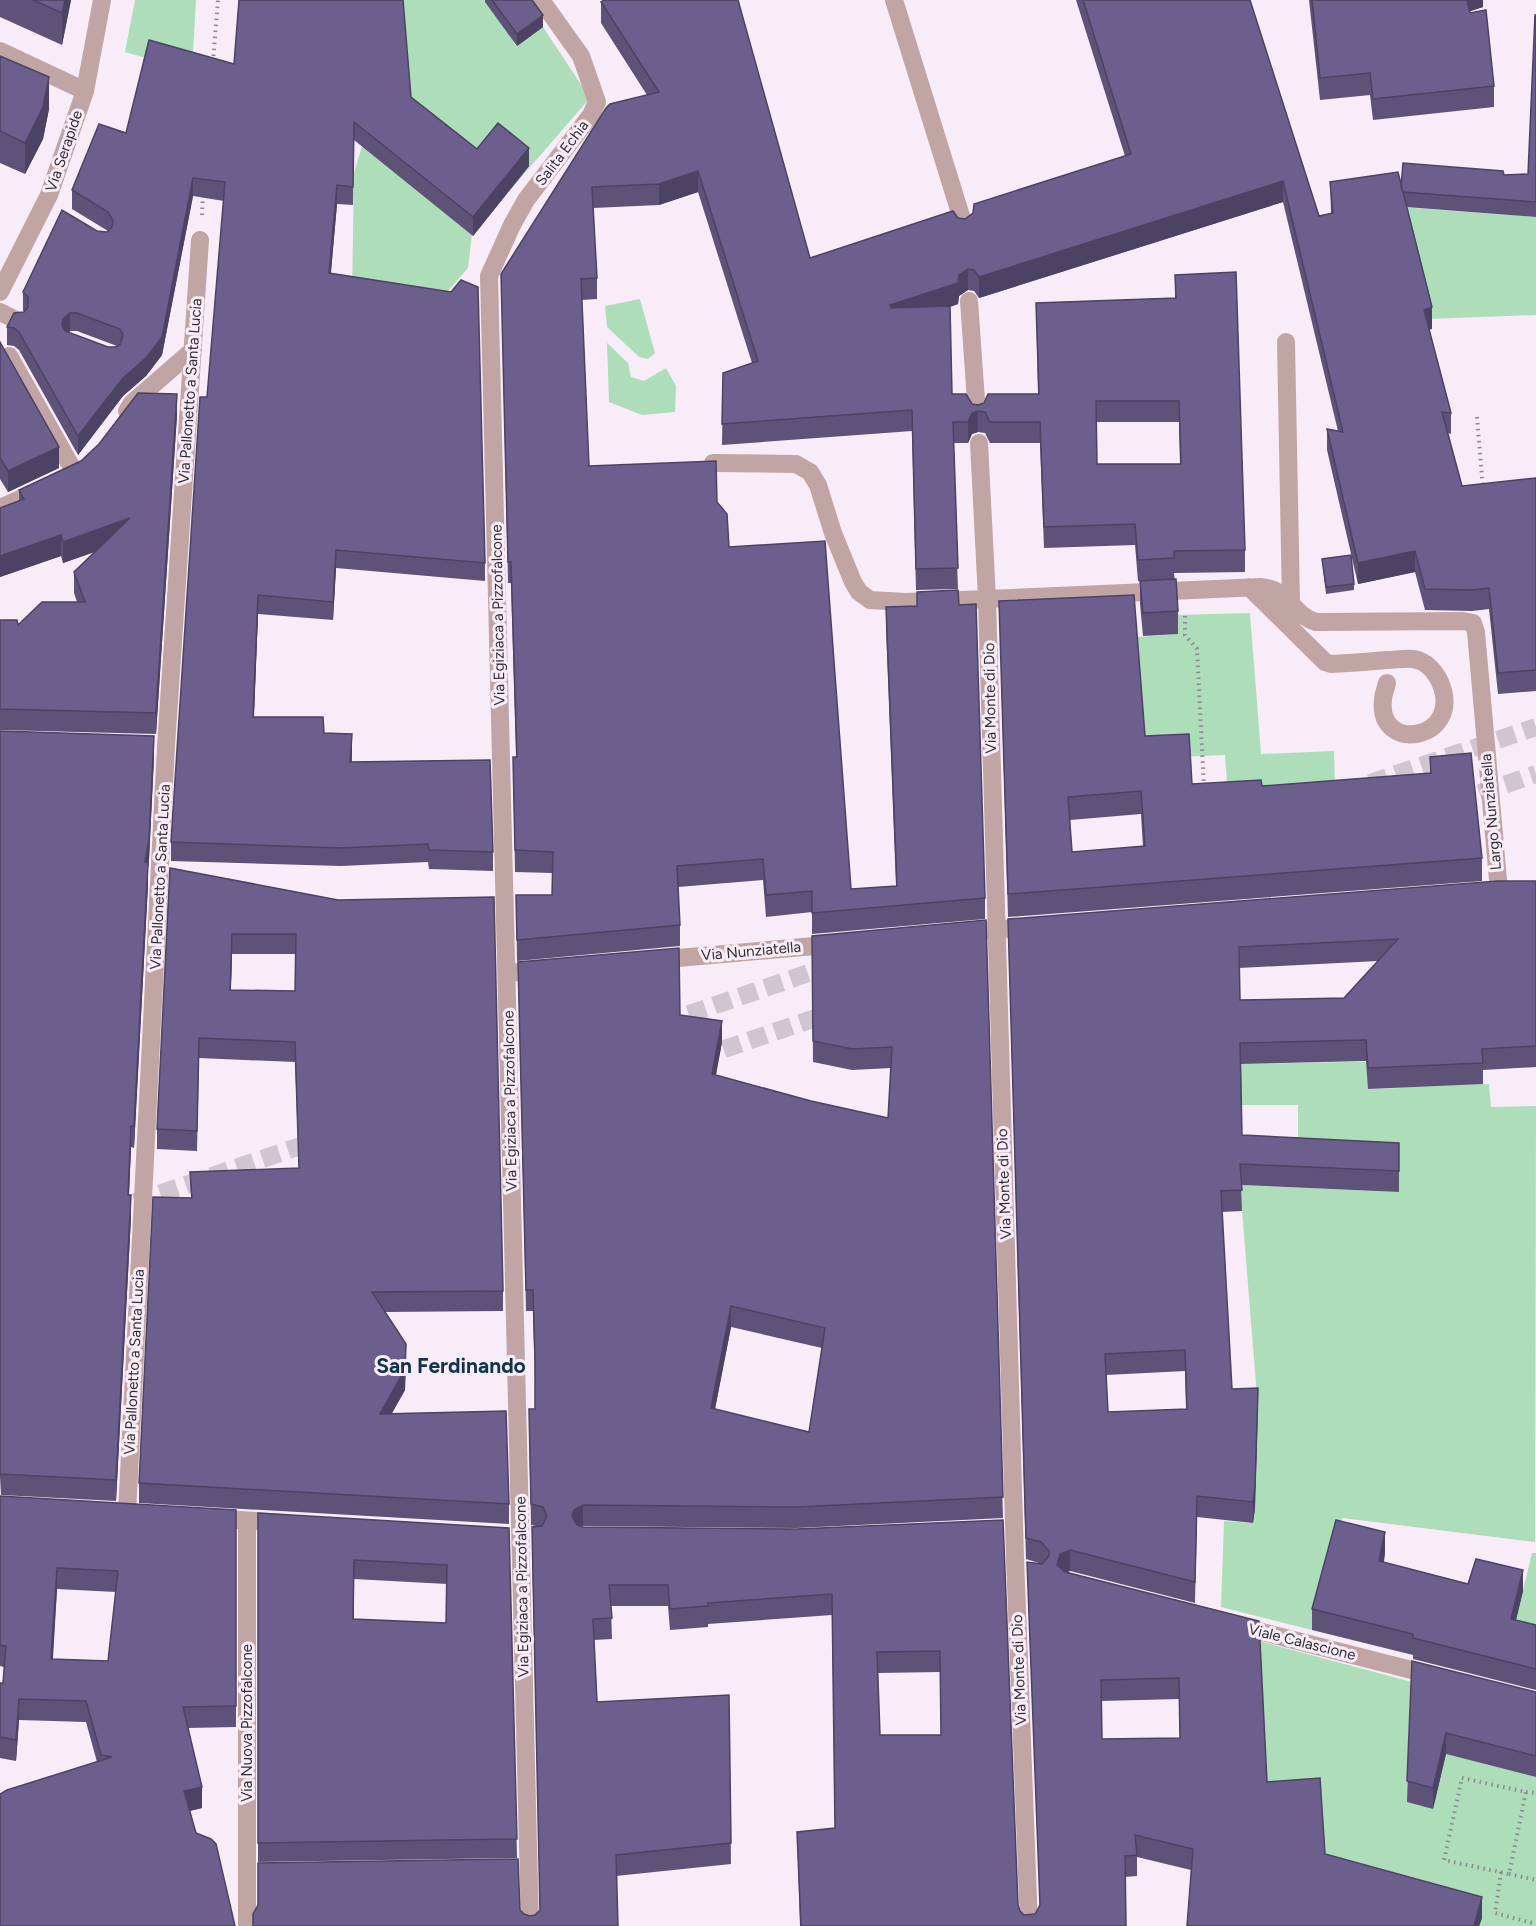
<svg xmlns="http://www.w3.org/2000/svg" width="1536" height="1926" viewBox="0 0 1536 1926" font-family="Figtree,sans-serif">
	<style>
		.green { fill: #aeddba }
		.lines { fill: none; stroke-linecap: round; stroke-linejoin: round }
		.major-tunnel { stroke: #d0c6d1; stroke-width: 18; stroke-dasharray: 18 9; stroke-linecap: butt }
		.path { stroke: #8e868f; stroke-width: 4; stroke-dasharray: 1.5 4.5; stroke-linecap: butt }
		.minor { stroke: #c1a5a5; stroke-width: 18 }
		.wall { fill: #5e5279; fill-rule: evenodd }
		.shaded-wall { fill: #4c4263 }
		.building { fill: #6d5f8d; stroke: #4c4263; stroke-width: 1.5; fill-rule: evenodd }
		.labels { text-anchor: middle; stroke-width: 6; stroke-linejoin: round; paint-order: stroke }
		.street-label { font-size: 15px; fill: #322e33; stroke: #f8ecf9 }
		.district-label { font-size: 21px; font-weight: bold; fill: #10334c; stroke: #f8ecf9 }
	</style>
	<rect width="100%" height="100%" fill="#f8ecf9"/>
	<path class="green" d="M135 0H196L192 71 125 52Z
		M402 0H488L516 46 543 27 590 98 472 234 468 268 433 308 352 295 354 173 362 146 350 97Z
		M1401 207 1536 217V315L1429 319Z
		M640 299 655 353 648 359 639 357 607 327 605 306Z
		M607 343 628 363 631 377 644 381 666 368 676 386 675 412 642 415 609 402Z
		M1250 613 1261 754 1334 751 1335 788 1228 796 1225 755 1151 758 1145 753 1136 637 1177 634 1176 615Z
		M1345 1062H1366L1369 1089 1401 1088 1399 1062 1483 1084H1489L1491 1107 1536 1106 1535 1542 1342 1518 1312 1630 1221 1607 1224 1521 1253 1523 1255 1508 1258 1409 1240 1185 1399 1192 1298 1159V1105H1242L1240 1064Z
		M1532 1553H1536V1663L1502 1677Z
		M1259 1641 1412 1682 1433 1809 1446 1754 1536 1777V1926H1479L1325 1875 1267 1803Z"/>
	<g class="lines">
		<path class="major-tunnel" d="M1370 783 1536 727
			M1454 802 1536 774
			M663 1023 835 964
			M698 1058 836 1011
			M109 1211 321 1139"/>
		<path class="path" d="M213 62 218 0
			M202 215 203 195
			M1477 417 1483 489
			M1185 616V635L1197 649 1204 788
			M1462 1778 1526 1792 1509 1874 1444 1860Z
			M1526 1792 1536 1793
			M1501 1872 1495 1913 1536 1924
			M1509 1874 1536 1880"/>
		<path class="minor" d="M894 0 961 216 963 229
			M0 51 85 91
			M0 292 49 195 85 91 102 0
			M969 301 977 415
			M0 312 18 321
			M1286 342 1291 603
			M9 356 75 473
			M127 411 132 403 193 350
			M979 443 987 599 1015 1557 1029 1926
			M713 463 796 464 810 472 818 485 833 533 853 582 859 592 870 600 905 602 987 599 1261 587C1289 589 1293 616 1316 622L1463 621 1473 623 1476 632 1499 891 1486 892
			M0 508 40 490
			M1249 587 1325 662 1331 664C1349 663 1367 662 1386 660 1395 660 1404 658 1413 659 1426 661 1435 671 1440 682 1465 740 1377 755 1383 700 1383 694 1386 688 1387 683
			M963 932 1031 927
			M655 960 837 944
			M507 973 541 970
			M127 1513 166 746 200 240
			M211 1518 283 1523
			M1235 1625 1435 1676
			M247 1926V1521
			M530 1926 489 276 512 225 526 200 591 115 597 102 581 56 541 0"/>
	</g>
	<path class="wall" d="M0 0H71L62 45 0 17Z
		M485 0H532L543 27 517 46 485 2Z
		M1076 0H1250L1319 216 1331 213 1330 182 1401 187 1504 175 1528 174 1536 15V217L1406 207 1432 329H1429L1451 413V434L1448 433 1462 486 1536 478V691L1498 694 1489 609 1472 611 1425 610 1415 572 1358 584 1327 450V429L1338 431 1283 202 979 298 974 291 968 290 959 296 958 304 950 307 952 394 972 404 978 405 1038 394 1036 303 1175 298V275L1245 550V572L1174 573 1178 611V634L1143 636 1140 604V581H1138L1135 545 1044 548 1040 443H990L985 433 978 432 972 434 968 443H953L958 589 916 590 912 431 722 445 723 373 752 363 698 192 659 205 593 208 597 278V299L582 300 589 466 717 502 729 547 851 889 896 886 886 628V607L959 605 985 898V919L812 934V912L766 917 763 880 678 887 680 925V946L517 961 516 895H552V873L515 872 513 757H516L511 583H508L501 274 647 95 601 23V2L810 258 958 218 965 219 1125 156ZM1096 422H1179L1180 464H1097Z
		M1309 0H1483V7L1470 11 1494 86V107L1373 120 1370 95 1320 100Z
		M239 14 411 97 477 149 529 166 473 236 354 140 353 205 337 204 331 273 485 563V581L336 568 333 620 258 614 254 717 324 733 352 752V762L493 852V871L429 869 428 862 341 866 171 861V842L224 201 193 196 162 355 146 376 123 396 78 455 19 350 14 346 7 345V327L24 312 23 311V292L97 231 107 232 108 231 72 209V190L126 133 234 64ZM70 331H77L117 346 115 347H108L69 333Z
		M0 56 49 109 43 139 25 174 0 163Z
		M0 342 59 468 8 492 0 479Z
		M177 415 156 734 0 730V620L18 625 77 602 74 593V572L95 552 63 563 61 556 0 577V508L19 501V490Z
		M1322 559 1354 584V590L1326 594Z
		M999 601 1145 736 1192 784 1262 786 1430 773V757L1482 858V881L1008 917ZM1141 814 1143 847 1072 852 1070 820Z
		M0 731 154 757 149 860 148 868V884L134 1148 131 1147 129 1195 131 1217 116 1501 1 1495Z
		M170 868 338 900 503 1291V1311L385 1312 406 1364 405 1390 391 1414 509 1504V1524L139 1503V1483L191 1198 190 1172 299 1168 295 1062 199 1058 197 1151 157 1149V1129ZM232 954H296L295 991 231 990Z
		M1536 881V1067L1483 1070V1084L1368 1089 1366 1061 1241 1064 1242 1135 1399 1143V1192L1241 1185 1242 1211 1222 1212 1232 1389 1258 1409 1255 1508 1253 1523 1197 1517 1195 1603 1070 1571 1067 1572 1259 1621 1267 1782 1325 1854 1482 1918 1479 1926H1187L1191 1870 1137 1857V1876L1125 1877 1126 1926H800L797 1832 835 1828 832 1615 708 1624V1627L670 1630 668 1606H611L612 1639 594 1640 597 1702 729 1695 731 1864 616 1876 618 1926H253L520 1910 524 1914 530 1916 535 1915 540 1910 532 1548V1527L536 1526 531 1525 529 1430V1409H535V1382L533 1311H526L518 962 680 1015 722 1042 716 1075 811 1101 888 1118 891 1068 852 1070 813 1062 812 936 986 920 1003 1518 797 1528 583 1526 581 1527 797 1529 1003 1520 1018 1905 1020 1911 1024 1915 1035 1914 1040 1906 1027 1562 1042 1564 1026 1559 1008 919ZM1378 961 1344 998 1240 1000 1239 968ZM731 1327 822 1348 809 1432 715 1409ZM1185 1371 1186 1409 1108 1412 1106 1375ZM940 1672 941 1735H880L878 1673ZM1179 1699 1180 1738 1102 1739 1101 1701Z
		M0 1496 236 1510V1727L188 1728 202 1808 190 1811 196 1833 235 1926 97 1762 86 1722 19 1720 16 1761 0 1758V1683H3L4 1667 0 1666ZM57 1589 116 1592 108 1661 53 1659Z
		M258 1513 509 1528 517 1858 258 1862ZM354 1579 447 1584 446 1623 354 1619Z
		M1385 1553 1384 1562 1468 1584 1523 1591 1516 1620 1536 1625V1690L1413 1659V1655L1312 1630V1609Z
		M1412 1661 1536 1692V1777L1446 1754 1433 1809 1407 1802Z"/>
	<path class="shaded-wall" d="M65 0H71L62 45V13Z
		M1465 0H1483V7L1465 13Z
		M543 15V27L517 46V34Z
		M49 77V109L43 139 25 174V143Z
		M529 148V166L473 236V217Z
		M698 171V192L659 205V184Z
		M193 178V196L162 355 146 376 123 396 78 455V436L123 378Z
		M1283 181V202L979 298V277Z
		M337 185V204L329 292V273Z
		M968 269V290L959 296 958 304 890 326V305L959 275Z
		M1432 307V329L1424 331V310Z
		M70 313V331L63 338V319Z
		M177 394V415L156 734V713Z
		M978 411V432L972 434 968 443V422L972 413Z
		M59 447V468L8 492V471Z
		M130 518V539L63 563V542Z
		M61 535V556L0 577V556Z
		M336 550V568L333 620V602Z
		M1415 551V572L1358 584V563Z
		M258 595V614L253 735V717Z
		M352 734V752L350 780V762Z
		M154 736V757L149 860 148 868V884L134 1148V1126L145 862Z
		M232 934V954L230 1010V990Z
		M722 1021V1042L712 1095V1074Z
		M131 1126V1147L128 1216V1195Z
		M131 1195V1217L116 1501V1480Z
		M731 1306V1327L711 1429V1408Z
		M406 1344 405 1390 380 1435V1414Z
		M1258 1388 1255 1508 1253 1523V1502Z
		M0 1474H1L0 1495Z
		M583 1505V1526L574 1531 572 1516 574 1510Z
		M1385 1532V1553L1379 1582V1561Z
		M1070 1550V1571L1060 1575 1057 1565 1060 1554Z
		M57 1568V1589L51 1680V1659Z
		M1523 1570V1591L1511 1640V1619Z
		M19 1699V1720L16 1761V1740Z
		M1446 1733V1754L1433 1809V1788Z
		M202 1787V1808L184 1812V1791Z
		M1482 1897V1918L1479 1926H1474Z"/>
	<path class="building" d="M33 0H65L62 13Z
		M239 0H403L411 97 477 149 498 123 529 148 473 217 354 122 353 187 337 185 329 273 451 292 461 280 478 287 485 563 336 550 333 602 258 595 253 717H323L324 733 352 734 350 762 490 760 493 852 429 850 428 844 341 848 171 842 200 397H207L225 182 193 178 162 337 146 358 123 378 78 436 19 332 14 328 7 327 14 313 24 312 28 307V297L23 292 62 210 97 231 107 232 112 227 113 221 108 212 72 190 99 124 126 133 149 40 234 64ZM70 313H77L120 329 123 335 120 345 115 347H108L65 331 62 325 63 319Z
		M492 0H532L543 15 517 34Z
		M604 0H738L810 258 953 211 958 218 965 219 973 213 974 204 1131 154 1083 0H1250L1319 216 1333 213 1330 182 1398 172 1432 307 1424 310 1451 413 1442 412 1462 486 1536 478V670L1498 673 1489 588 1472 590 1425 589 1415 551 1358 563 1327 429 1343 432 1283 181 979 277 974 270 968 269 959 275 958 283 890 305 891 308 950 306 952 394H966L972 404 978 405 984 403 988 394H1039L1036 303 1176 298 1175 275 1236 272 1245 550 1174 551V558L1138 560 1135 524 1044 527 1040 422H990L985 412 978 411 972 413 968 422H953L958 568 916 569 912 410 722 424 723 373 758 361 698 171 659 184 592 187 597 278 581 279 589 466 716 461 717 502 727 514 729 547 825 541 851 889 897 886 886 607 917 606V592L958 590 959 605 976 604 985 898 812 913V891L766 895 763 859 677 866 680 925 517 940 516 895H552L553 852 515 850 513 757H517L511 562H508L501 274 606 108 610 104 659 92 601 2ZM1096 401H1179L1181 464H1097Z
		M1312 0H1467L1470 13 1486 10 1494 86 1373 99 1370 73 1320 78Z
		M1535 15H1536V202L1403 192 1401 187 1403 163 1503 171 1504 175 1528 174Z
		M0 56 49 77 43 107 25 143 0 131Z
		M0 342 59 447 8 471 0 458Z
		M138 393 177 394 156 713 0 709V620H17L18 625 42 602H85L74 572 130 518 63 542 61 535 0 556V508L24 499 19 490 81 461 99 444Z
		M1351 555 1354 584 1326 587 1322 559Z
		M1176 579 1178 611 1143 613 1140 581Z
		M1134 595 1145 736 1189 734 1192 784 1261 780 1262 786 1431 773 1430 757 1471 753 1482 858 1008 894 999 601ZM1141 791 1145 846 1072 852 1068 797Z
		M0 731 154 736 149 839 145 862 148 863 134 1126H131L128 1195H131L116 1480 0 1474Z
		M170 868 338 900 494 897 503 1291 372 1292 406 1344 405 1369 380 1414 506 1411 509 1504 139 1483 153 1197 192 1198 190 1172 299 1168 295 1042 199 1038 197 1131 157 1129ZM232 934H296L295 991 230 990Z
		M1498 881H1536V1046L1482 1049 1483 1063 1368 1068 1366 1040 1240 1043 1242 1135 1399 1143V1171L1240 1164 1242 1190 1221 1191 1232 1389 1258 1388 1255 1487 1253 1502 1197 1496 1195 1582 1070 1550 1060 1554 1057 1565 1065 1572 1259 1621 1267 1782 1320 1778 1325 1854 1482 1897 1474 1926H1187L1193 1849 1135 1835 1137 1855 1125 1856 1126 1926H801L797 1832 835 1828 832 1594 708 1603V1606L670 1609 668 1585H609L612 1618 593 1619 597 1702 729 1695 731 1843 616 1855 618 1926H253V1914L258 1905V1863L518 1859 520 1910 524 1914 530 1916 535 1915 540 1910 532 1527 542 1526 547 1516 543 1507 531 1504 529 1409H535V1361L533 1290H526L518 962 679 948 680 1015 722 1021 712 1074 811 1101 888 1118 892 1047 852 1049 813 1041 812 936 986 920 1003 1497 797 1507 583 1505 574 1510 572 1516 577 1525 583 1527 797 1529 1003 1520 1018 1905 1020 1911 1024 1915 1035 1914 1040 1905 1027 1562 1042 1564 1049 1556V1551L1041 1542 1026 1538 1008 919ZM1398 939 1344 998 1240 1000 1239 947ZM731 1306 825 1328 809 1432 711 1408ZM1185 1350 1187 1409 1108 1412 1105 1354ZM940 1651 941 1735H880L877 1652ZM1179 1678 1180 1738 1102 1739 1101 1680Z
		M0 1496 236 1510V1706L183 1707 202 1787 184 1791 196 1833 211 1839 216 1844 235 1926H0V1794L7 1790 112 1757 101 1755 86 1701 19 1699 16 1740 0 1737V1683H3L6 1646 0 1645ZM57 1568 118 1571 108 1661 51 1659Z
		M258 1513 509 1528 517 1839 258 1843ZM354 1560 447 1565 446 1623 353 1619Z
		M1336 1520 1385 1532 1379 1561 1468 1584 1476 1559 1523 1570 1511 1619 1536 1625V1669L1413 1638V1634L1312 1609Z
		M1412 1661 1536 1692V1756L1446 1733 1433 1788 1407 1781Z"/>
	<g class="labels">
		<g class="street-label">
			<text transform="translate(64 151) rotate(-71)" y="5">Via Serapide</text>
			<text transform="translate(562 153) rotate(-53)" y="5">Salita Echia</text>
			<text transform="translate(190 391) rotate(-86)" y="5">Via Pallonetto a Santa Lucia</text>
			<text transform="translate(498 615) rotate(-91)" y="5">Via Egiziaca a Pizzofalcone</text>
			<text transform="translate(990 698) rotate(-91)" y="5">Via Monte di Dio</text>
			<text transform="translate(1491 812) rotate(-95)" y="5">Largo Nunziatella</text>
			<text transform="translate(160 877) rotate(-87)" y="5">Via Pallonetto a Santa Lucia</text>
			<text transform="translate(751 951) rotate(-5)" y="5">Via Nunziatella</text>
			<text transform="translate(510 1101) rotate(-91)" y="5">Via Egiziaca a Pizzofalcone</text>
			<text transform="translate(1004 1184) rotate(-92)" y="5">Via Monte di Dio</text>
			<text transform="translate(134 1362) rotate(-87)" y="5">Via Pallonetto a Santa Lucia</text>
			<text transform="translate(522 1587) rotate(-91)" y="5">Via Egiziaca a Pizzofalcone</text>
			<text transform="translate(1302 1642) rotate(14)" y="5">Viale Calascione</text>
			<text transform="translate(1019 1670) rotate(-92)" y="5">Via Monte di Dio</text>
			<text transform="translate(247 1723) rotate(-90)" y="5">Via Nuova Pizzofalcone</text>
		</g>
		<g class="district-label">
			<text x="451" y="1373">San Ferdinando</text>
		</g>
	</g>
</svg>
